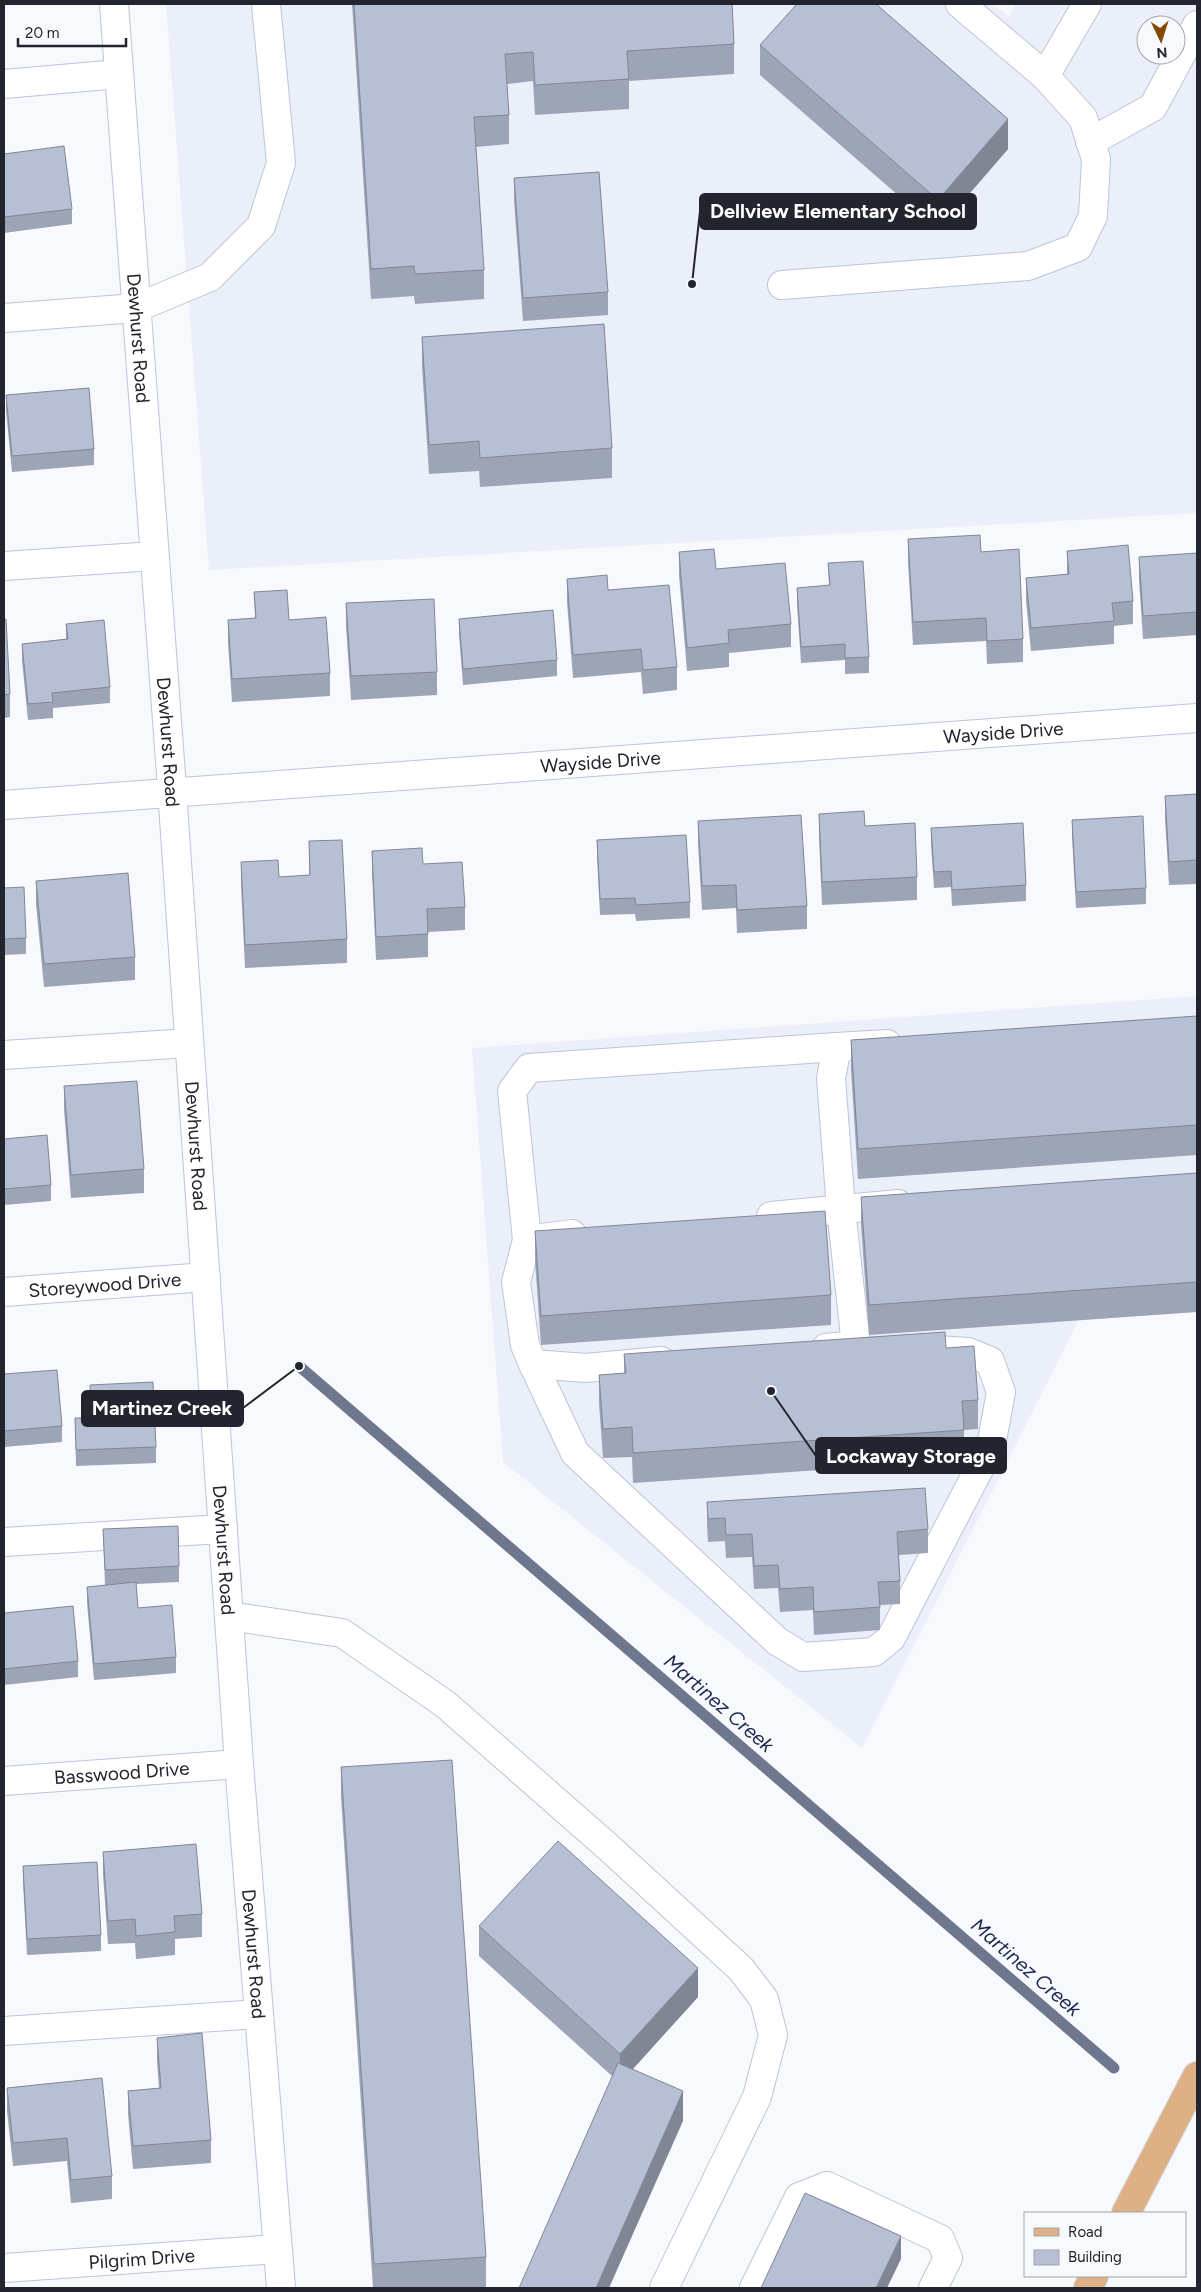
<svg xmlns="http://www.w3.org/2000/svg" width="1201" height="2292" viewBox="0 0 1201 2292" font-family="Figtree,sans-serif">
	<style>
		.built { fill: #eaeffa; fill-rule: evenodd }
		.lines { fill: none; stroke-linecap: round; stroke-linejoin: round }
		.stream { stroke: #6e778e; stroke-width: 11 }
		.minor-casing { stroke: #bcc4d8; stroke-width: 30 }
		.major-casing { stroke: #d3d3d5; stroke-width: 30 }
		.minor { stroke: #fff; stroke-width: 28 }
		.major { stroke: #ddb086; stroke-width: 28 }
		.wall { fill: #9da4b6 }
		.shaded-wall { fill: #808694 }
		.building { fill: #b7bfd4; stroke: #808694 }
		.labels { text-anchor: middle; stroke-width: 4; stroke-linejoin: round; paint-order: stroke }
		.street-label { font-size: 19px; fill: #22252d; stroke: #f7f9fd }
		.water-label { font-size: 20px; font-style: italic; fill: #1b2951; stroke: #f7f9fd }
		.leader { fill: none; stroke: #22252d; stroke-width: 2 }
		.callout-dot { fill: #22252d; stroke: #f7f9fd; stroke-width: 2 }
		.callout { fill: #22252d; stroke: #22252d; stroke-width: 2 }
		.callout-label { font-size: 20px; text-anchor: middle; font-weight: bold; fill: #fff }
	</style>
	<rect width="100%" height="100%" fill="#f7f9fd"/>
	<path class="built" d="M166 4H993L1009 17 1015 4H1197V513L209 570ZM1146 25H1176V55H1146Z
		M1197 996V1312L1079 1320 862 1748 503 1462 472 1048Z"/>
	<g class="lines">
		<path class="stream" d="M299 1366 1114 2068"/>
		<g class="minor-casing">
			<g id="minor">
				<path id="s1" d="M114 4 170 761 239 1764 281 2288"/>
				<path d="M960 4 1045 76 1087 4"/>
				<path d="M4 84 119 74"/>
				<path d="M1090 142 1153 107 1197 25"/>
				<path d="M782 285 1028 266 1078 247 1093 216 1096 159 1083 118 1045 76"/>
				<path d="M4 318 136 308 210 277 261 226 281 163 266 4"/>
				<path d="M4 566 154 556"/>
				<path id="s2" d="M4 805 1197 718"/>
				<path d="M4 1055 189 1043"/>
				<path d="M771 1216 898 1204"/>
				<path d="M572 1234 527 1240 516 1282 525 1345 533 1364 586 1368 661 1361"/>
				<path d="M527 1240 512 1091 529 1068 837 1047"/>
				<path id="s3" d="M4 1292 206 1277"/>
				<path d="M826 1348 856 1345 841 1209 831 1078 837 1047 887 1044"/>
				<path d="M533 1364 575 1453 777 1641 803 1657 874 1652 891 1638 991 1446 1001 1392 990 1361 968 1352 937 1350"/>
				<path d="M4 1542 223 1529"/>
				<path d="M229 1616 342 1633 445 1704 607 1846 741 1969 764 1999 773 2035 757 2097 664 2288"/>
				<path id="s4" d="M4 1781 239 1764"/>
				<path d="M4 2031 259 2014"/>
				<path id="s5" d="M4 2268 277 2249"/>
				<path d="M754 2288 799 2197 827 2186 940 2239 948 2258 933 2288"/>
			</g>
		</g>
		<g class="major-casing">
			<path id="major" d="M1126 2213 1197 2076
				M1088 2288 1094 2276"/>
		</g>
		<use href="#minor" class="minor"/>
		<use href="#major" class="major"/>
	</g>
	<path class="wall" d="M352 4H732L734 44V74L629 81V109L535 115 533 81 507 84 509 115V144L476 147 484 270V299L415 304 414 296 371 299Z
		M760 45 1008 149 938 230 760 75Z
		M4 154 72 209V224L4 233Z
		M514 178 608 292V315L523 321 514 201Z
		M422 337 612 448V478L480 487 479 471 429 474 422 367Z
		M6 395 94 449V465L12 472 6 411Z
		M908 539 981 552 1023 639V662L987 664 986 641 913 645 908 562Z
		M1067 551 1133 601V624L1114 626V644L1031 651 1026 601V578L1067 574Z
		M679 552 716 569 791 624V647L729 653V667L687 671 679 575Z
		M1197 553V635L1143 639 1139 580V557Z
		M828 563 869 657V673L845 674V660L801 663 797 604V588L829 586Z
		M567 579 608 590 677 667V690L643 694 641 672 573 678 567 602Z
		M254 592 289 620 330 673V696L232 702 228 643V620L255 618Z
		M346 603 437 672V695L351 700 346 626Z
		M4 619 10 694V717L4 718Z
		M459 619 557 660V676L463 685 459 635Z
		M66 624 110 687V703L53 708V718L28 720 22 660V644L66 639Z
		M1197 794V884L1169 885 1165 819V796Z
		M819 814 917 877V900L822 905 819 837Z
		M1072 820 1146 888V904L1076 908 1072 836Z
		M698 821 807 906V929L737 933 736 908 702 910 698 844Z
		M931 828 1026 885V901L952 906 951 887 934 888 931 844Z
		M597 840 690 902V918L636 921 635 914 600 915 597 856Z
		M309 841 347 939V963L245 968 241 885V862L279 877 309 875Z
		M372 851 423 864 465 907V930L428 932V957L376 960 372 874Z
		M36 881 135 957V980L44 987 36 904Z
		M4 888 26 938V954L4 955Z
		M1197 1016V1155L858 1179 851 1070V1040Z
		M64 1086 144 1169V1193L71 1198 64 1109Z
		M4 1139 51 1185V1201L4 1205Z
		M1197 1173V1312L869 1335 861 1226V1197Z
		M535 1231 831 1295V1325L541 1345 535 1261Z
		M946 1348 978 1400V1429L964 1430V1460L633 1483 632 1457 603 1458 599 1404V1375L624 1373V1354Z
		M4 1374 62 1426V1442L4 1447Z
		M90 1385 156 1447V1463L76 1466 75 1418H91Z
		M707 1502 928 1529V1553L899 1555 900 1581V1604L880 1605V1630L814 1635 813 1610 780 1612 778 1588 754 1589 752 1557 726 1558 725 1541 708 1542 707 1525Z
		M103 1529 179 1566V1582L136 1584 138 1608 176 1657V1673L94 1680 87 1603V1587L105 1585Z
		M4 1613 78 1661V1677L4 1685Z
		M341 1767 486 2257V2287L463 2288H373L341 1797Z
		M103 1852 202 1914V1937L175 1939V1955L136 1959 135 1943 108 1944 103 1875Z
		M23 1866 101 1935V1951L27 1955 23 1882Z
		M479 1926 698 1997 633 2069 683 2121 612 2076 479 1956Z
		M157 2038 211 2140V2163L133 2169 128 2114V2091L159 2088 157 2061Z
		M7 2088 112 2176V2199L71 2203 67 2161 13 2166 7 2111Z"/>
	<path class="shaded-wall" d="M1008 119V149L938 230V200Z
		M698 1968V1997L620 2083V2054Z
		M683 2091V2121L609 2288H596Z
		M901 2236V2259L887 2288H876Z"/>
	<path class="building" d="M354 4H732L734 44 627 51 629 79 535 85 533 52 505 54 509 115 474 117 484 270 415 274 414 266 371 269Z
		M797 4H876L1008 119 938 200 760 45Z
		M64 146 72 209 4 217V154Z
		M599 172 608 292 523 298 514 178Z
		M604 324 612 448 480 458 479 441 429 445 422 337Z
		M89 388 94 449 12 456 6 395Z
		M980 535 981 552 1019 549 1023 639 987 641 986 618 913 622 908 539Z
		M1128 545 1133 601 1112 603 1114 621 1031 628 1026 578 1069 574 1067 551Z
		M714 549 716 569 785 563 791 624 728 630 729 643 687 648 679 552Z
		M1197 553V612L1143 616 1139 557Z
		M863 561 869 657 845 658V644L801 647 797 588 830 585 828 563Z
		M607 575 608 590 669 585 677 667 643 670 641 649 573 655 567 579Z
		M287 590 289 620 326 617 330 673 232 679 228 620 256 618 254 592Z
		M434 599 437 672 351 676 346 603Z
		M553 610 557 660 463 669 459 619Z
		M4 619H6L10 694 4 695Z
		M104 620 110 687 52 693 53 702 28 704 22 644 68 639 66 624Z
		M1197 794V860L1169 862 1165 796Z
		M864 811 865 826 915 823 917 877 822 882 819 814Z
		M801 815 807 906 737 910 736 885 702 886 698 821Z
		M1143 816 1146 888 1076 892 1072 820Z
		M1023 823 1026 885 952 890 951 871 934 872 931 828Z
		M686 835 690 902 636 905 635 898 600 899 597 840Z
		M342 840 347 939 245 945 241 862 278 860 279 877 310 875 309 841Z
		M422 848 423 864 462 862 465 907 427 909 428 934 376 937 372 851Z
		M128 873 135 957 44 964 36 881Z
		M24 887 26 938 4 939V888Z
		M1197 1016V1125L858 1149 851 1040Z
		M137 1081 144 1169 71 1175 64 1086Z
		M47 1135 51 1185 4 1189V1139Z
		M1197 1173V1282L869 1305 861 1197Z
		M825 1211 831 1295 541 1316 535 1231Z
		M945 1332 946 1348 974 1346 978 1400 962 1401 964 1430 633 1453 632 1427 603 1429 599 1375 626 1373 624 1354Z
		M57 1370 62 1426 4 1431V1374Z
		M153 1382 156 1447 76 1450 75 1418H91L90 1385Z
		M925 1488 928 1529 897 1532 900 1581 878 1582 880 1607 814 1612 813 1587 780 1589 778 1565 754 1566 752 1534 726 1535 725 1518 708 1519 707 1502Z
		M178 1526 179 1566 105 1570 103 1529Z
		M136 1582 138 1608 172 1605 176 1657 94 1664 87 1587Z
		M73 1606 78 1661 4 1669V1613Z
		M452 1760 486 2257 374 2264 341 1767Z
		M558 1841 698 1968 620 2054 479 1926Z
		M196 1844 202 1914 174 1916 175 1932 136 1936 135 1919 108 1921 103 1852Z
		M97 1862 101 1935 27 1939 23 1866Z
		M202 2033 211 2140 133 2146 128 2091 161 2088 157 2038Z
		M618 2063 683 2091 596 2288H519Z
		M102 2078 112 2176 71 2180 67 2138 13 2143 7 2088Z
		M805 2193 901 2236 876 2288H761Z"/>
	<g class="labels">
		<g class="street-label">
			<text dy="7" stroke="none"><textPath href="#s1" startOffset="335">Dewhurst Road</textPath></text>
			<text dy="7" stroke="none"><textPath href="#s2" startOffset="1002">Wayside Drive</textPath></text>
			<text dy="7" stroke="none"><textPath href="#s1" startOffset="740">Dewhurst Road</textPath></text>
			<text dy="7" stroke="none"><textPath href="#s2" startOffset="598">Wayside Drive</textPath></text>
			<text dy="7" stroke="none"><textPath href="#s1" startOffset="1145">Dewhurst Road</textPath></text>
			<text dy="7" stroke="none"><textPath href="#s3" startOffset="101">Storeywood Drive</textPath></text>
			<text dy="7" stroke="none"><textPath href="#s1" startOffset="1550">Dewhurst Road</textPath></text>
			<text dy="7" stroke="none"><textPath href="#s4" startOffset="118">Basswood Drive</textPath></text>
			<text dy="7" stroke="none"><textPath href="#s1" startOffset="1955">Dewhurst Road</textPath></text>
			<text dy="7" stroke="none"><textPath href="#s5" startOffset="138">Pilgrim Drive</textPath></text>
		</g>
		<g class="water-label">
			<text transform="translate(719 1703) rotate(41)" y="7">Martinez Creek</text>
			<text transform="translate(1026 1967) rotate(41)" y="7">Martinez Creek</text>
		</g>
	</g>
	<path class="leader" d="M692 284L700 211M299 1366L243 1408M771 1391L816 1456"/>
	<g class="callout-dot">
		<circle cx="692" cy="284" r="5"/>
		<circle cx="299" cy="1366" r="5"/>
		<circle cx="771" cy="1391" r="5"/>
	</g>
	<g class="callout">
		<rect x="700" y="194" width="276" height="35" rx="5"/>
		<rect x="82" y="1391" width="161" height="35" rx="5"/>
		<rect x="816" y="1438" width="190" height="35" rx="5"/>
	</g>
	<g class="callout-label">
		<text x="838" y="218">Dellview Elementary School</text>
		<text x="162" y="1415">Martinez Creek</text>
		<text x="911" y="1463">Lockaway Storage</text>
	</g>
	<rect width="1201" height="2292" fill="none" stroke="#22252d" stroke-width="10"/>
	<rect x="1024" y="2212" width="162" height="65" fill="#f7f9fd" stroke="#a2a4aa"/>
	<rect x="1034" y="2228" width="25" height="8" fill="#ddb086" stroke="#a2a4aa"/>
	<text x="1068" y="2237" font-size="15" fill="#22252d">Road</text>
	<rect x="1034" y="2250" width="25" height="15" fill="#b7bfd4" stroke="#a2a4aa"/>
	<text x="1068" y="2262" font-size="15" fill="#22252d">Building</text>
	<g transform="translate(1161 40) rotate(176)"><circle r="24" fill="#f7f9fd" stroke="#a2a4aa"/>
	<path d="M0-4L9 19L0 12L-9 19Z" fill="#854902"/>
	<text y="-8" font-size="14" font-weight="bold" text-anchor="middle" fill="#22252d">N</text>
	</g>
	<path d="M18 38v8h108v-8" fill="none" stroke="#22252d" stroke-width="2.5"/>
	<text x="25" y="38" font-size="15" fill="#22252d" stroke="#f7f9fd" stroke-width="4" paint-order="stroke">20 m</text>
</svg>
